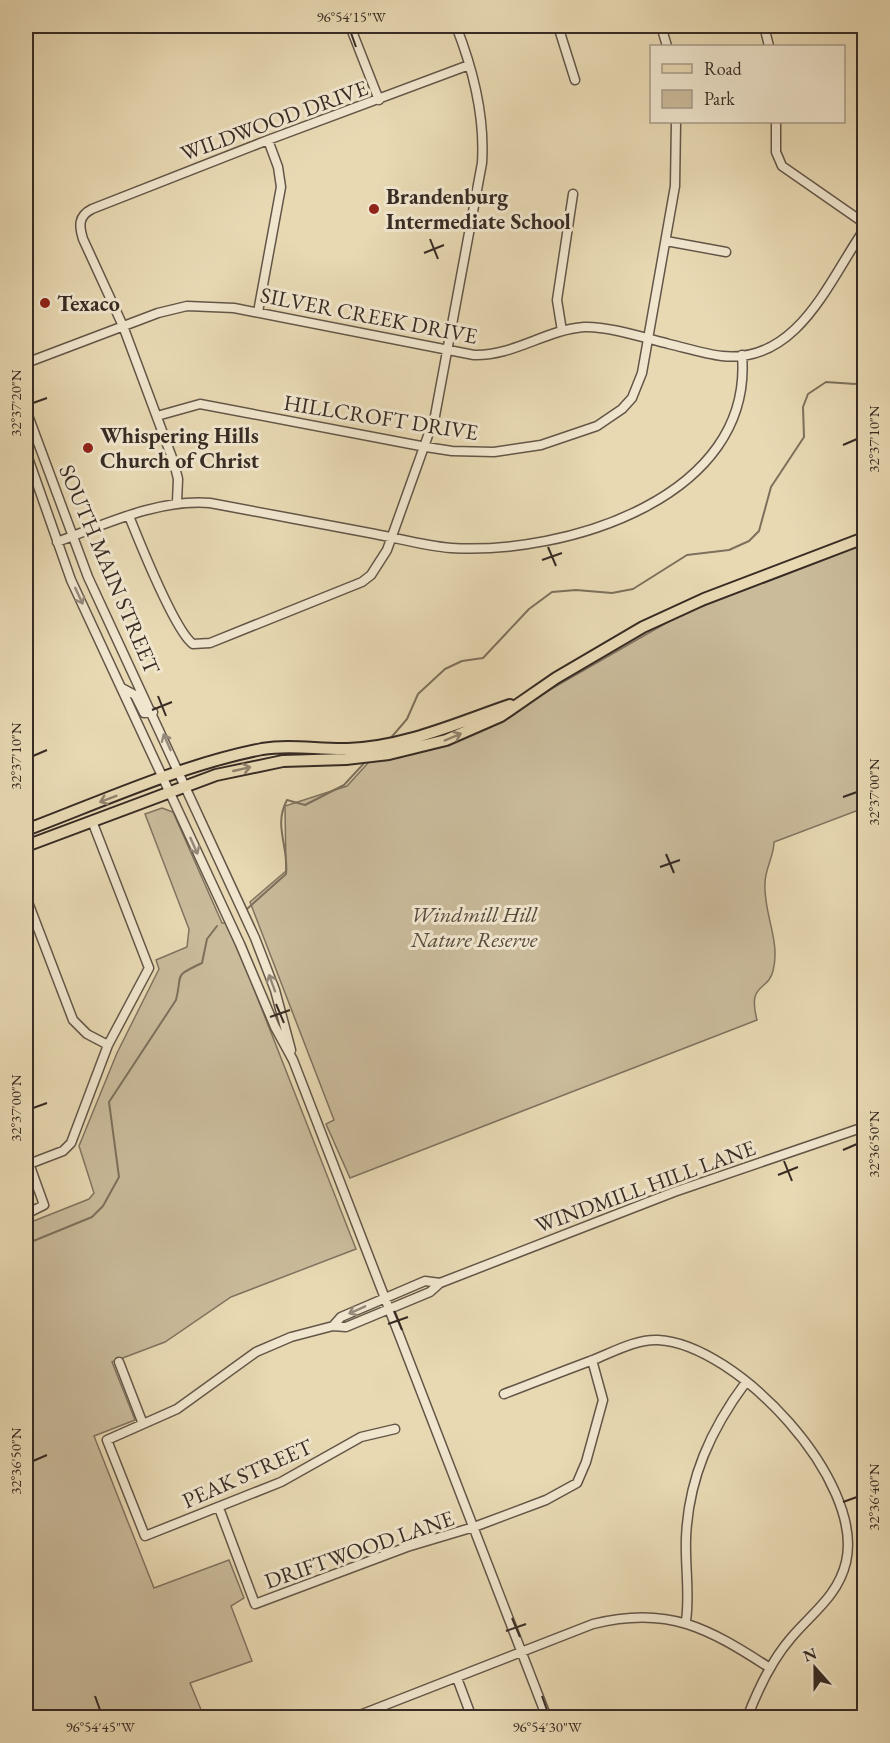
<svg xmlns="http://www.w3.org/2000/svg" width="890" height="1743" viewBox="0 0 890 1743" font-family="'EB Garamond',serif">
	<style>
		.green { fill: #cabb9b; stroke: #807360; stroke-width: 1.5 }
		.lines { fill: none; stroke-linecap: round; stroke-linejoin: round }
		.stream { stroke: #7d705c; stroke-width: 2 }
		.minor-casing { stroke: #635648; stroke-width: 11 }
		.major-casing { stroke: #372b24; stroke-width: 14 }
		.minor { stroke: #f0e6ce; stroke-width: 8 }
		.major { stroke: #e8d9b3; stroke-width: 10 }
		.oneway { stroke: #948879 }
		.oneway2 { stroke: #90826c }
		.ticks { fill: none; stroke: #372b24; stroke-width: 2 }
		.poi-dot { fill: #8f2418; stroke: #f0e6ce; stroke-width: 2 }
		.labels { text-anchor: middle; stroke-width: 6; stroke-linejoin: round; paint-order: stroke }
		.street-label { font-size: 22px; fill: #372b24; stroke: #f0e6ce }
		.poi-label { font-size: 22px; font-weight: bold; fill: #372b24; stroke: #f0e6ce; text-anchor: start }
		.park-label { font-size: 22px; font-style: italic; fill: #54483c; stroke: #f0e6ce }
		.neatline { fill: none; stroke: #372b24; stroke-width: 2 }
		.ticks-label { font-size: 15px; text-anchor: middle; fill: #372b24 }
	</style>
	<rect width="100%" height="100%" fill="#e8d9b3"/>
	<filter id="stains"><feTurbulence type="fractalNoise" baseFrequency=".00333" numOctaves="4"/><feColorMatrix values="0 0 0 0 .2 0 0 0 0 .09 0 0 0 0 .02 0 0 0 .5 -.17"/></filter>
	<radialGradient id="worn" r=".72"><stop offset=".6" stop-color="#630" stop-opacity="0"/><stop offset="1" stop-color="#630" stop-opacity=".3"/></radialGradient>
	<path class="green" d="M864 544V808L774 842C774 856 765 869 765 883 763 913 781 941 773 971 768 992 747 982 757 1020L350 1178 326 1124 334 1120 250 902 286 871 285 806 347 786 378 752 441 740 494 722 680 615Z
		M162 808 173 812 222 923H228L356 1249 231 1297 165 1342 112 1362 135 1420 94 1436 154 1588 229 1560 244 1598 231 1606 252 1661 190 1683 204 1717 26 1718V1224L89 1199 94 1193 79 1146 117 1053 159 969 156 960 187 947 189 929 145 814Z"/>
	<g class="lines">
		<path class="stream" d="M389 740 407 719 418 694 445 669 462 661 483 658 529 609 552 592 576 590 612 593 633 589 687 555 729 550 749 541 759 531 771 487 804 437 803 407 808 394 826 382 855 384 864 379
			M247 909 286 874C289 846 273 826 287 800L305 805 344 785 367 760
			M26 1244 92 1217 103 1206 119 1177 109 1102 176 1000C183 973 172 977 202 963L207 939 217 926"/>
		<g class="minor-casing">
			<path id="minor" d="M350 26 379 100
				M558 26 575 80
				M661 26 667 46
				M764 26 769 46
				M776 122V152L782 166 864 223
				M666 241 726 252
				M258 312 281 187 278 167 268 140
				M562 331 557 300 573 194
				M26 363 158 313 187 306 234 308 474 355C514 356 545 330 584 327 608 326 645 338 669 344 686 348 705 354 722 356 798 364 829 280 864 230
				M26 410 88 577 255 938 275 990 291 1050
				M157 416 200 404 426 447 452 451 494 452 541 445 597 426 622 409 632 398 642 373 675 186 676 122
				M26 452 71 580 240 944 275 1027 293 1060 547 1718
				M177 502 178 479 174 463 123 326 83 239C79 226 78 216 92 209L268 140 469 65
				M129 516C139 541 175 631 193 644L210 643 362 582 371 575 387 550 435 416 482 163C485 117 473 69 456 26
				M57 542C106 524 157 499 210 503 265 513 320 524 375 534 401 539 426 546 451 548 565 555 754 498 742 355
				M122 688 135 695 144 713 153 712
				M26 897 73 1020 87 1034 108 1045
				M26 1155 44 1205 26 1214
				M29 1164 63 1151 71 1143 108 1045 149 968 92 821
				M333 1326 341 1317 425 1281 440 1283
				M119 1362 143 1424
				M504 1394C533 1383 563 1371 593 1360 613 1352 636 1339 658 1340 737 1344 865 1481 846 1562 838 1596 812 1613 791 1638 771 1661 758 1689 747 1718
				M395 1429 361 1437 281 1482 145 1536 107 1440 177 1409 256 1352 291 1337 333 1326 346 1327 430 1292 440 1283 674 1192 864 1127
				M219 1508 255 1604 407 1547 474 1527 546 1500 577 1483 586 1462 603 1400 592 1360
				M686 1621C690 1593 685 1567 686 1539 688 1479 711 1429 746 1382
				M457 1678 472 1718
				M352 1718 593 1624C668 1605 708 1628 770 1668"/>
		</g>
		<g class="major-casing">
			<path id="major" d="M26 830C103 801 181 765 262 749 291 744 319 750 348 749 405 747 457 723 510 705
				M26 846 216 775 283 761 346 759 389 754 446 740 501 716 556 678 643 627 704 599 864 538"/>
		</g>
		<use href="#minor" class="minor"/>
		<use href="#major" class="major"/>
	</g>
	<defs><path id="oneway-shaft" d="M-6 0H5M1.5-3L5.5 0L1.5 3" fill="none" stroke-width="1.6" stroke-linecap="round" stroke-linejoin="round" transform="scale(1.5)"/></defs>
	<g class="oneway">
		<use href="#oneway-shaft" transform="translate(79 596) rotate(65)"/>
		<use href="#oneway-shaft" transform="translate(167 742) rotate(-114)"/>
		<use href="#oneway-shaft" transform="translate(194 846) rotate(66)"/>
		<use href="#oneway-shaft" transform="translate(272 983) rotate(-110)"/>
		<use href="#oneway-shaft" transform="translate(357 1310) rotate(156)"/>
	</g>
	<g class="oneway2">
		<use href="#oneway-shaft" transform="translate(453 737) rotate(-23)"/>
		<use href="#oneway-shaft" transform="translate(242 769) rotate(-13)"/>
		<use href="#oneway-shaft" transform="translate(108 799) rotate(159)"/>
	</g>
	<path class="ticks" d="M351 33 356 47M430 239 438 259M424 253 444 245M33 403 47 398M843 445 857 439M548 547 556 566M542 560 562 553M158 696 166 716M152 710 172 702M33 756 47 750M843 797 857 792M666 854 674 873M660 867 680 860M276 1004 284 1023M270 1017 290 1010M33 1108 47 1103M843 1150 857 1144M784 1161 792 1181M778 1175 798 1167M394 1311 402 1330M388 1324 408 1317M33 1461 47 1455M843 1502 857 1497M512 1618 520 1637M506 1631 526 1624M95 1696 100 1710M542 1696 547 1710"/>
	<g class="poi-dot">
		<circle cx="374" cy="209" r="6"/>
		<circle cx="45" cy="303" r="6"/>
		<circle cx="88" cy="448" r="6"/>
	</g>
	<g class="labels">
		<g class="street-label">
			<text transform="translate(274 120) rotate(-20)" y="8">WILDWOOD DRIVE</text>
			<text transform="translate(369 315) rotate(11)" y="8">SILVER CREEK DRIVE</text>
			<text transform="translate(381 417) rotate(9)" y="8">HILLCROFT DRIVE</text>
			<text transform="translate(110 569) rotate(67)" y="8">SOUTH MAIN STREET</text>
			<text transform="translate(645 1186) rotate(-20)" y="8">WINDMILL HILL LANE</text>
			<text transform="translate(247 1473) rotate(-24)" y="8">PEAK STREET</text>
			<text transform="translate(359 1549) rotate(-19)" y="8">DRIFTWOOD LANE</text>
		</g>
		<g class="poi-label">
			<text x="386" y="204">Brandenburg<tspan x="386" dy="25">Intermediate School</tspan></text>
			<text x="57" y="311">Texaco</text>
			<text x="100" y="443">Whispering Hills<tspan x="100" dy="25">Church of Christ</tspan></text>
		</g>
		<g class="park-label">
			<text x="474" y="922">Windmill Hill<tspan x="474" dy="25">Nature Reserve</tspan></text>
		</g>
	</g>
	<rect width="890" height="1743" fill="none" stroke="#e8d9b3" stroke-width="66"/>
	<rect x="650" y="45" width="195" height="78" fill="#f0e6ce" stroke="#a69b8a" stroke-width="1.5"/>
	<rect x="662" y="64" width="30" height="9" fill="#e8d9b3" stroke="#a69b8a" stroke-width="1.5"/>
	<text x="704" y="75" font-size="18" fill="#372b24">Road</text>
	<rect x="662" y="90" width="30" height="18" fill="#cabb9b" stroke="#a69b8a" stroke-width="1.5"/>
	<text x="704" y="105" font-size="18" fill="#372b24">Park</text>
	<g transform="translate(815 1668) rotate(339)" stroke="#f0e6ce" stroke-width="4.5" paint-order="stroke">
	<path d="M0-4.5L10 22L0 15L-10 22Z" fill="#372b24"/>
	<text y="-9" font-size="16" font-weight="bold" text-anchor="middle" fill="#372b24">N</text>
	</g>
	<rect x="33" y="33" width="824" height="1677" class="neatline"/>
	<g class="ticks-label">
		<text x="351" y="22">96°54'15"W</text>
		<text transform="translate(16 403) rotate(-90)" y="5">32°37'20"N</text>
		<text transform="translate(874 439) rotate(-90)" y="5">32°37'10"N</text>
		<text transform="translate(16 756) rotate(-90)" y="5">32°37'10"N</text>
		<text transform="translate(874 792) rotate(-90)" y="5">32°37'00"N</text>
		<text transform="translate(16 1108) rotate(-90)" y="5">32°37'00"N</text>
		<text transform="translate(874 1144) rotate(-90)" y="5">32°36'50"N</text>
		<text transform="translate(16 1461) rotate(-90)" y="5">32°36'50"N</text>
		<text transform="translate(874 1497) rotate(-90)" y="5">32°36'40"N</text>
		<text x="100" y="1732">96°54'45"W</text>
		<text x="547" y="1732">96°54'30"W</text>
	</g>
	<rect width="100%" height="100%" filter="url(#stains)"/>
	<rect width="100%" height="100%" fill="url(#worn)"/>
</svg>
